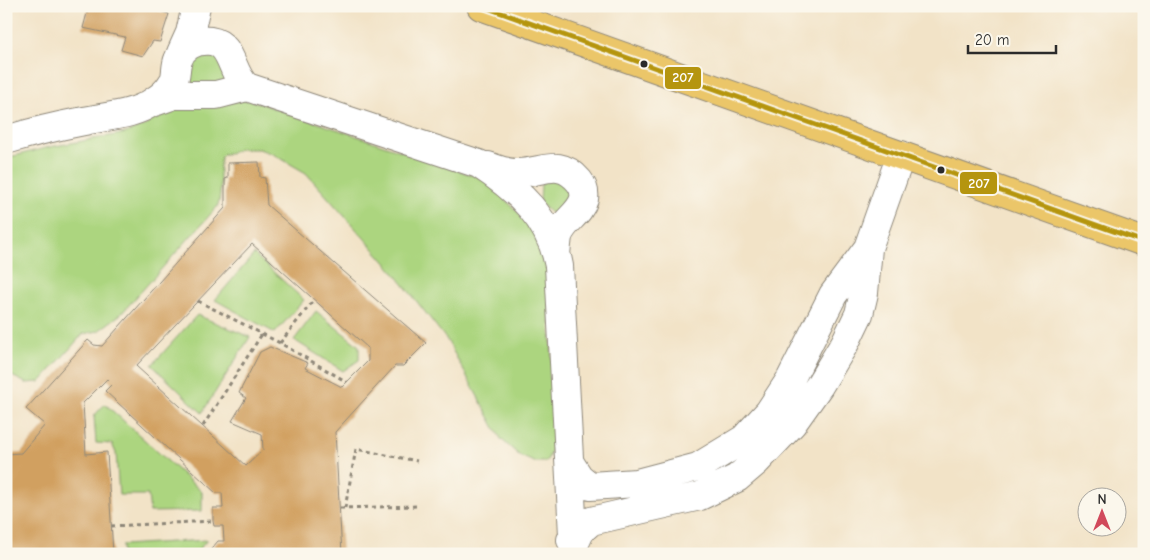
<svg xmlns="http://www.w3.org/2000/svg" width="1150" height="560" viewBox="0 0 1150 560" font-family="'Comic Neue',sans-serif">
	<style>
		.green { fill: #acd57f; stroke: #6c8055 }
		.building { fill: #d1a061; fill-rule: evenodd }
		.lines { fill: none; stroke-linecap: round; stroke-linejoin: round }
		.minor-casing { stroke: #8e8779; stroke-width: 30 }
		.major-casing { stroke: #8e8779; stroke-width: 30 }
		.path { stroke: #8e8779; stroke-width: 3; stroke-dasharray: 4 4; stroke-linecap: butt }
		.minor { stroke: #fff; stroke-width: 28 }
		.major { stroke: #ebc669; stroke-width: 28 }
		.bus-1-casing { stroke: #fbf7ec; stroke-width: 9 }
		.bus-1 { stroke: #b5950f; stroke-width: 5 }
		.bus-dot { fill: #2b2b2b; stroke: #fbf7ec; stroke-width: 2 }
		.line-badge { stroke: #fbf7ec; stroke-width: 2 }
		.badge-label { font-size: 14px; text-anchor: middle; font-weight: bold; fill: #fff }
	</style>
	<rect width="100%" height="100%" fill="#fbf7ec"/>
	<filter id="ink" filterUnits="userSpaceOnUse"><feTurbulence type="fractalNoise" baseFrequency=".02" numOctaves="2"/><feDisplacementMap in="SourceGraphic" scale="10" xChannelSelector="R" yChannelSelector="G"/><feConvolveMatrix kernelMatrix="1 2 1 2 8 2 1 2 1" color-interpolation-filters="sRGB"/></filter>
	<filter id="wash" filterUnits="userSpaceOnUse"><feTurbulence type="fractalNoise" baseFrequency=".0096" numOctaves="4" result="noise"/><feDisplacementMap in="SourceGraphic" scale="20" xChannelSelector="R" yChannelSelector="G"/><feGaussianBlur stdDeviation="1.12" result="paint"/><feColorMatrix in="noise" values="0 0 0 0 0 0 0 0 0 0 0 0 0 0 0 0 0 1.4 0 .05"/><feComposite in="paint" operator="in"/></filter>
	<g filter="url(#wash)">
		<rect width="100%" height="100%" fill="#f2e3c7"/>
		<path class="green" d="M205 55H212L220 57 226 79 221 84H187L191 63Z
			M250 100 484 179 515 209 541 239 548 267 555 435 553 448 546 462H534L520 456 501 439 447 340 389 266 306 173 273 154 259 149H240L221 156C217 173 224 192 217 207L121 314 98 331 83 334 40 382 26 383 6 373V330L10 326 11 321 6 315V158L50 147 126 133 146 125 163 111 179 105Z
			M561 176 574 200 557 213H551L540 203 541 185 546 178Z
			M254 254 304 300 275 333 215 300Z
			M316 311 359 346V360L343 371 294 340Z
			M197 315 250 337 202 413 152 365Z
			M105 404 202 492V511L150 512 148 495H119L116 453 112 444 96 443 94 416Z
			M207 540 195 554H122V545Z"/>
		<g id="blocks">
			<path class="building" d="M89 6H154L153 9 169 14 160 42 153 41 143 56 121 50 125 37 83 28Z
				M259 162 260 177 265 178 267 205 426 343 403 366H395L335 432 342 554H207L218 541H224L223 526H214L213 521V508H223L222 493H216L105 391 112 384 107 379 83 403 86 454 107 452 113 554H6V454L21 453 45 425 26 409 88 340 94 345 102 346 225 208V179L228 178V163ZM252 244 368 348V361L342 387 305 368 308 363 270 347 260 352 239 393 246 398 232 421 262 434 263 450 246 466 136 366Z"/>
		</g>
	</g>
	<g filter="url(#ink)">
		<use href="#blocks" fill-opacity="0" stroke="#8e8779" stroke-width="1"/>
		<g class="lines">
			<g class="minor-casing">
				<path id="minor" d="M181 53 190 33 196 6
					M154 102 174 95H216L247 87
					M6 140C32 132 58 126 84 121 107 116 135 115 154 101 161 97 169 89 173 82 177 76 175 67 178 60 183 45 197 40 211 41 233 44 231 75 247 87L479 164C518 190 550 218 559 266L574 554
					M488 166C498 170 507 173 518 173 542 173 559 157 579 181 583 186 585 193 584 199 580 214 562 222 558 237 557 242 557 248 556 253
					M570 463 579 477 590 486 637 483 698 467 744 439 769 412 790 380 833 295 868 248 901 155
					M571 540 574 545 581 530 591 521 700 496 737 478 757 461 792 424 819 386 845 343 859 314 864 293 868 248"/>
			</g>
			<g class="major-casing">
				<path id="major" d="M481 6 1144 242"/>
			</g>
			<path class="path" d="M198 301 280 343 347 382
				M280 343 314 300
				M6 424 11 422
				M203 426 262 334
				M340 508 417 506
				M345 508 356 449 417 461
				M111 526 213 521"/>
			<use href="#minor" class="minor"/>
			<use href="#major" class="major"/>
			<g class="bus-1-casing">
				<path id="bus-1" d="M482 6 1144 242"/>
			</g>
			<use href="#bus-1" class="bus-1"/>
		</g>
	</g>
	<g class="bus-dot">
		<circle cx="644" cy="64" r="4.5"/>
		<circle cx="941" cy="170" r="4.5"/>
	</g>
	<g class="line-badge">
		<rect x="664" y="66" width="38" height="24" rx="5" fill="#b5950f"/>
		<rect x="959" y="171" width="39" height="24" rx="5" fill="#b5950f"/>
	</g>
	<g class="badge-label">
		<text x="683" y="82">207</text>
		<text x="979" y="188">207</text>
	</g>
	<rect width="1150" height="560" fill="none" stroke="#fbf7ec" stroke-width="25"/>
	<g transform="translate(1102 512)"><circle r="24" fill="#fbf7ec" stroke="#a8a59f"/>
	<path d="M0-4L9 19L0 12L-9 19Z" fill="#d1495b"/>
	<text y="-8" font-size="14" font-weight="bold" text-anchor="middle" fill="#2b2b2b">N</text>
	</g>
	<path d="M968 45v8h88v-8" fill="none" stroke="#2b2b2b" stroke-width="2.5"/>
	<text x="975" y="45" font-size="15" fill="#2b2b2b" stroke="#fbf7ec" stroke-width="4" paint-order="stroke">20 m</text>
</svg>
